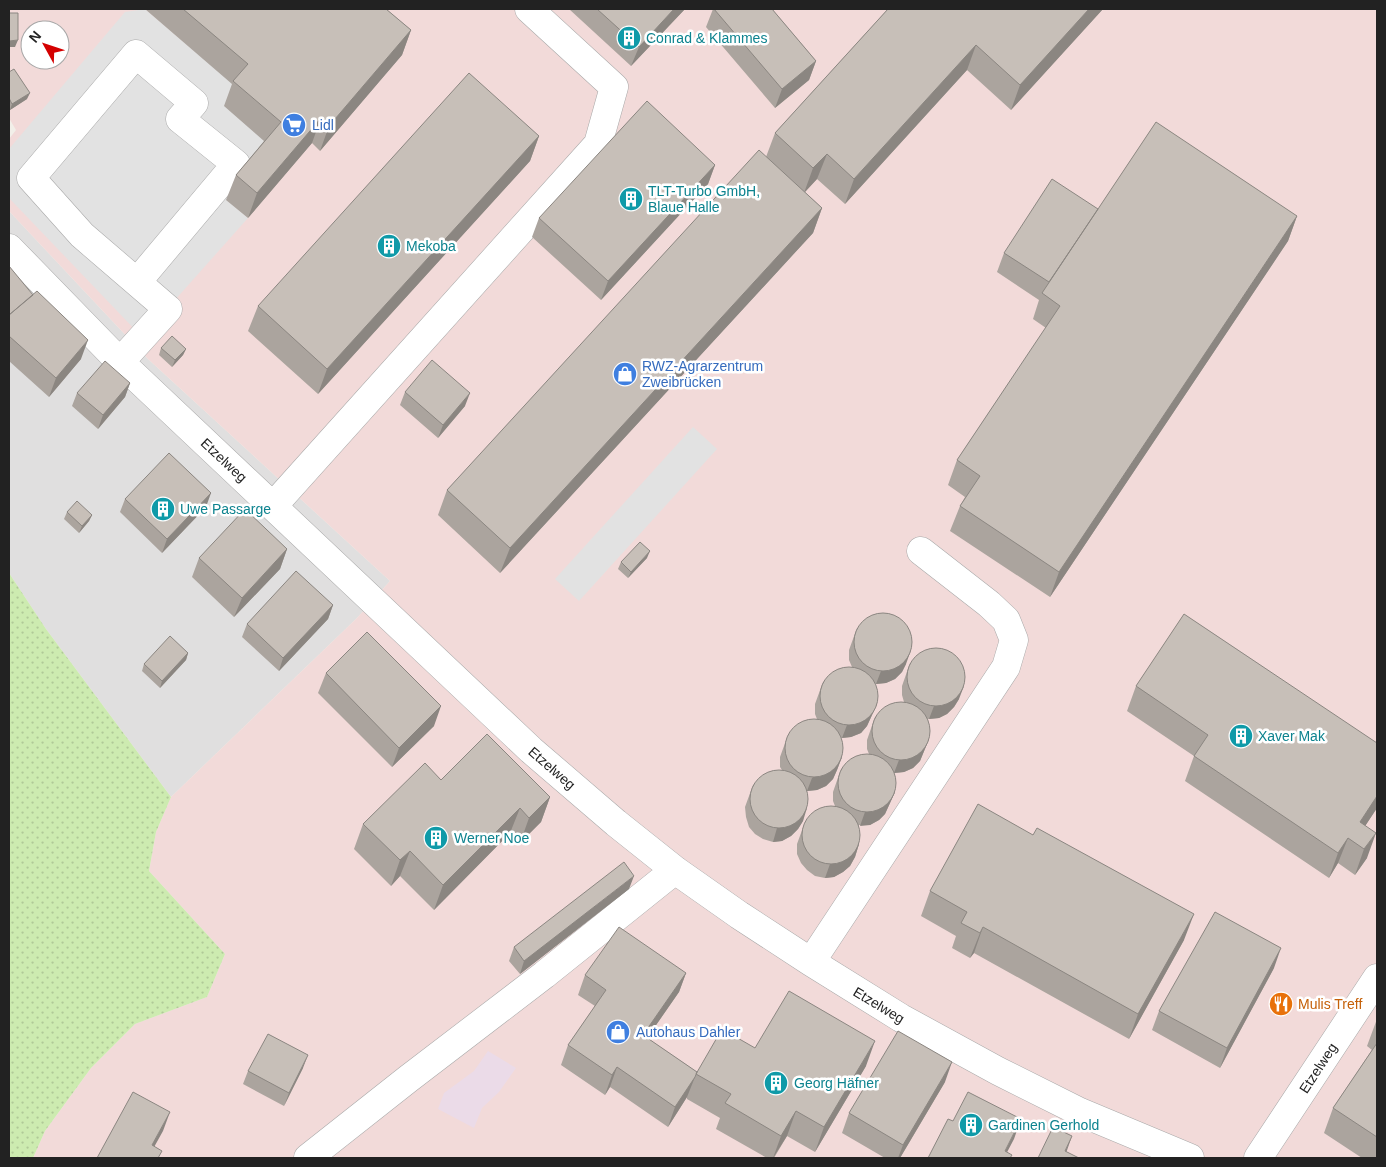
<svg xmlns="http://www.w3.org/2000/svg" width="1386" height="1167" viewBox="0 0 1386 1167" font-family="Helvetica,sans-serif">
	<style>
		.residential { fill: #e0dfdf }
		.commercial { fill: #f2dad9; fill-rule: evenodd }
		.industrial { fill: #ebdbe8 }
		.grass { fill: url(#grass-dots) }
		.parking { fill: #e2e2e2 }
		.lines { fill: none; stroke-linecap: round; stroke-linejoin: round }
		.minor-casing { stroke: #a9a9a9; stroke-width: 29 }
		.minor { stroke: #fff; stroke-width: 28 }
		.wall { fill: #aba49e }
		.shaded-wall { fill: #8b8681 }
		.building { fill: #c7bfb8; stroke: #8b8681 }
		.labels { text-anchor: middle; stroke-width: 5; stroke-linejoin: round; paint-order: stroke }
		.culture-label { font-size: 14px; fill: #0d838f; stroke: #fff; text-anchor: start }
		.shop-label { font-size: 14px; fill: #366cbe; stroke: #fff; text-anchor: start }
		.street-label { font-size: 14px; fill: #222; stroke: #fff }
		.food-label { font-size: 14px; fill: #c56008; stroke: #fff; text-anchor: start }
	</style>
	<defs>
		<pattern id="grass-dots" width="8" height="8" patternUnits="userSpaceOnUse" patternTransform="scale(1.25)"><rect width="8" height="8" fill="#cdebb0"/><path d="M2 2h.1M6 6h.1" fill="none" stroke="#b0c997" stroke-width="1.8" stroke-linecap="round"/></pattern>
	</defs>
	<rect width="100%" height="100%" fill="#f2efe9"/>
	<path class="residential" d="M9 211 148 359 390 581 357 618 171 797 46 629 9 573Z"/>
	<path class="commercial" d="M9 9H1377V1158H33L45 1131 91 1068 135 1024 207 997 225 954 149 871 156 832 171 797 357 618 390 581 148 359 9 211V139L16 130 9 118ZM30 30H60V60H30Z"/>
	<path class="industrial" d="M488 1051 516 1068 499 1092 482 1108 474 1128 438 1109 444 1093 474 1071Z"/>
	<path class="grass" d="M9 573 46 629 171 797 156 832 149 871 225 954 207 997 135 1024 91 1068 45 1131 33 1158H9Z"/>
	<path class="parking" d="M145 9 239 89 271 147 227 200 248 218 142 337 9 198V149L125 12Z
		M693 427 717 449 579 601 555 579Z"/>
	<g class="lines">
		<g class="minor-casing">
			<path id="minor" d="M9 248 120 362 531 750 616 823 675 870 739 915 811 962 901 1018 998 1071 1080 1112 1190 1158
				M120 362 168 309 82 235 31 178 136 54 194 103 180 119 236 164 137 282
				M273 506 598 144 614 87 529 9
				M811 962 1006 667 1014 640 1006 620 989 604 921 551
				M308 1158 408 1079 544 975 675 870
				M1258 1158 1377 978"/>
		</g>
		<use href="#minor" class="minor"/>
	</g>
	<path class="wall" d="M145 9H386L411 30 402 55 320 151 312 143 248 218 226 200 236 175 264 141 224 106 232 84Z
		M569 9H685L631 66Z
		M713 9H772L816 61 809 80 775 108 706 27Z
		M888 9H1103L1011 110 967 70 845 204 817 179 805 192 822 208 813 233 500 573 438 515 447 490 766 157 775 133Z
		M9 72 27 99 10 110 9 109Z
		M539 136 530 161 318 394 248 331 258 306Z
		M715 165 708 184 601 300 532 237 539 218Z
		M1098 209 1297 216 1288 241 1050 597 950 531 960 506 965 497 948 485 957 460 1046 328 1033 319 1039 300 997 272 1004 253Z
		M9 266 81 359 49 397 9 361Z
		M161 348 186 349 183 355 172 367 159 355Z
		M130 383 125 397 98 429 72 406 77 393Z
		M405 392 465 406 438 438 400 405Z
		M125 499 206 507 162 553 120 512Z
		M67 512 92 515 89 521 79 533 64 519Z
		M287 549 280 569 234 617 192 577 199 558Z
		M647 558 628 578 618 569 621 562Z
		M333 605 328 619 279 671 242 637 247 624Z
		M857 628 906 664 902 672 895 679 886 683 875 684 877 704 867 726 861 733 851 737 841 738 842 757 837 770 833 779 826 786 817 790 807 791 803 821 798 829 791 836 782 841 773 842 763 839 755 834 749 827 746 817 745 807 753 785 782 770 780 767V757L788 735 817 719 815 714V704L823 682 852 667 849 660V650Z
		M188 653 186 660 160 688 142 671 144 664Z
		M910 663 959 699 954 707 947 714 939 718 928 719 929 739 920 761 913 768 904 772 894 773 895 792 885 814 879 820 870 825H859V844L855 857 850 866 843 872 834 877 825 878 815 876 807 870 801 863 797 854V844L805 822 835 806 833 801V792L841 769 869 754 867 749V740L875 717 904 702 902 695V686Z
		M326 673 434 726 392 767 318 693Z
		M1136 686 1377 743V808L1365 826 1367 858 1355 875 1338 863 1329 878 1185 781 1194 756 1127 711Z
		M441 780 550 797 541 822 520 843 510 833 434 910 400 876 391 886 354 849 363 824Z
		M629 889 520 974 509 961 514 947Z
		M930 891 1184 940 1129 1039 974 953 970 958 952 948 956 936 921 916Z
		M1274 968 1220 1068 1152 1030 1159 1011Z
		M686 973 679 992 647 1038 697 1072 755 1048 866 1066 815 1152 787 1136 774 1158H767L716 1129 720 1118 687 1099V1097L668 1127 610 1087 605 1095 561 1065 568 1045 595 1006 578 995 585 975Z
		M1377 1019V1158H1362L1324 1133 1333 1108 1372 1050 1367 1046Z
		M303 1068 284 1106 243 1084 248 1071Z
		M945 1082 900 1158H885L842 1133 849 1113Z"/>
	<path class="shaded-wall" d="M674 9H685L631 66 639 47Z
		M1089 9H1103L1011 110 1020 85Z
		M411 30 402 55 320 151 329 126Z
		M18 40 15 47H9V41Z
		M976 45 967 70 845 204 854 179Z
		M816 61 809 80 775 108 782 89Z
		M30 93 27 99 10 110 12 104Z
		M321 118 312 143 248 218 257 193Z
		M539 136 530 161 318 394 327 369Z
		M827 154 817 179 804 193 813 168Z
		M715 165 708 184 601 300 608 281Z
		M822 208 813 233 500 573 510 548Z
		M1297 216 1288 241 1050 597 1059 572Z
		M88 340 81 359 49 397 56 378Z
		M186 349 183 355 172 367 175 360Z
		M130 383 125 397 98 429 103 415Z
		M470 393 465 406 438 438 443 425Z
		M211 493 206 507 162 553 167 539Z
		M92 515 89 521 79 533 82 526Z
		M287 549 280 569 234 617 242 598Z
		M650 551 647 558 628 578 631 572Z
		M333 605 328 619 279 671 283 658Z
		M911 650 906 664 902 672 895 679 886 683 876 684 881 671Z
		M188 653 186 660 160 688 162 681Z
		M964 686 959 699 954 707 947 714 939 718 929 719 934 706Z
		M877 704 867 726 861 733 851 737 842 738 847 725Z
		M441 706 434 726 392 767 399 748Z
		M929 739 920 761 913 768 904 772 894 773 899 760Z
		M842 757 837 770 833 779 826 786 817 790 807 791 812 778Z
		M895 792 885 814 879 820 870 825 860 826 865 812Z
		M1377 796V808L1354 843 1360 822Z
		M550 797 541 822 520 843 529 818Z
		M520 808 510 833 434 910 443 885Z
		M807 808 803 821 798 829 791 836 782 841 773 842 777 828Z
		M1376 833 1367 858 1355 875 1364 849Z
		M1348 838 1338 863 1329 878 1338 853Z
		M859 844 855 857 850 866 843 872 834 877 825 878 830 864Z
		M410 851 400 876 391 886 400 860Z
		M634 876 629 889 520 974 524 961Z
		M1194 914 1184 940 1129 1039 1138 1014Z
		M983 927 974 953 970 958 980 933Z
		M1281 948 1274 968 1220 1068 1227 1048Z
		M686 973 679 992 636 1054 643 1035Z
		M875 1041 866 1066 815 1152 824 1127Z
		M308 1055 303 1068 284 1106 289 1093Z
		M952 1062 945 1082 900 1158H898L903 1145Z
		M617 1067 610 1087 605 1095 612 1075Z
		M695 1077 687 1097 668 1127 675 1107Z
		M796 1111 787 1136 773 1158 781 1136Z
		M170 1112 163 1131 148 1158 152 1145Z
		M1021 1119 1014 1139 1004 1158 1005 1151Z
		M1072 1136 1065 1156V1151Z"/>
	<path class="building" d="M183 9H386L411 30 329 126 321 118 257 193 236 175 281 122 233 81 248 64Z
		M597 9H674L639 47Z
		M714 9H772L816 61 782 89Z
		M888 9H1089L1020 85 976 45 854 179 827 154 813 168 775 133Z
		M9 13H18V40L9 41Z
		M14 69 30 93 12 104 9 98V72Z
		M469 73 539 136 327 369 258 306Z
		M647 101 715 165 608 281 539 218Z
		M1156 122 1297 216 1059 572 960 506 980 476 957 460 1060 306 1042 293Z
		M759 150 822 208 510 548 447 490Z
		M1052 179 1098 209 1049 282 1004 253Z
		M9 266 33 295 9 315Z
		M37 291 88 340 56 378 9 336V315Z
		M172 336 186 349 175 360 161 348Z
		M432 360 470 393 443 425 405 392Z
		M105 361 130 383 103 415 77 393Z
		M169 453 211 493 167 539 125 499Z
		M77 501 92 515 82 526 67 512Z
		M245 509 287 549 242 598 199 558Z
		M640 542 650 551 631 572 621 562Z
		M296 571 333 605 283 658 247 624Z
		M854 642a29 29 0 1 1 58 0a29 29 0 1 1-58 0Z
		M1184 614 1377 743V796L1360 822 1376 833 1364 849 1348 838 1338 853 1194 756 1208 735 1136 686Z
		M367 632 441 706 399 748 326 673Z
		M170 636 188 653 162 681 144 664Z
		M907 677a29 29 0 1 1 58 0a29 29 0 1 1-58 0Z
		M820 696a29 29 0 1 1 58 0a29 29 0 1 1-58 0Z
		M872 731a29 29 0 1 1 58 0a29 29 0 1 1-58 0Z
		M785 748a29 29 0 1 1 58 0a29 29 0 1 1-58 0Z
		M487 734 550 797 529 818 520 808 443 885 410 851 400 860 363 824 425 763 441 780Z
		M838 783a29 29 0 1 1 58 0a29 29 0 1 1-58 0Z
		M750 799a29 29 0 1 1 58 0a29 29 0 1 1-58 0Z
		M978 804 1033 835 1037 828 1194 914 1138 1014 983 927 980 933 961 923 967 912 930 891Z
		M802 835a29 29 0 1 1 58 0a29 29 0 1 1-58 0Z
		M624 862 634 876 524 961 514 947Z
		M1215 912 1281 948 1227 1048 1159 1011Z
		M619 927 686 973 643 1035 697 1072 695 1077 675 1107 617 1067 612 1075 568 1045 606 990 585 975Z
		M789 991 875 1041 824 1127 796 1111 781 1136 725 1103 731 1094 696 1074 722 1029 755 1048Z
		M898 1031 952 1062 903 1145 849 1113Z
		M268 1034 308 1055 289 1093 248 1071Z
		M1377 1043V1137L1333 1108Z
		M133 1092 170 1112 152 1145 162 1151 158 1158H97Z
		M968 1092 1021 1119 1005 1151 1012 1155 1010 1158H928L948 1119 953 1121Z
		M1053 1127 1072 1136 1065 1151 1079 1158H1038Z"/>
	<defs>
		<g id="building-disc" transform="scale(1.25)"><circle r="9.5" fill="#0f9aa8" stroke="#fff"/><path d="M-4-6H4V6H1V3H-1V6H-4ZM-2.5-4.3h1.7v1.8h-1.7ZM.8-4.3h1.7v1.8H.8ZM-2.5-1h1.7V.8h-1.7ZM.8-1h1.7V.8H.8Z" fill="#fff"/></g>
		<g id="supermarket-disc" transform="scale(1.25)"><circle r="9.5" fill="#3f7fe0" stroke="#fff"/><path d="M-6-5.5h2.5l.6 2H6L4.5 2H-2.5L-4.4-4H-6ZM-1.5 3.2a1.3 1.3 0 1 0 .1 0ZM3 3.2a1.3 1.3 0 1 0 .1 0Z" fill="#fff"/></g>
		<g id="shop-disc" transform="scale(1.25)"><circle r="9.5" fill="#3f7fe0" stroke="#fff"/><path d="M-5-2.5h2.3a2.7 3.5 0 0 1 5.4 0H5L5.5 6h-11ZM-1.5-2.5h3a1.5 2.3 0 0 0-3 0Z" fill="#fff"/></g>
		<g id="restaurant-disc" transform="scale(1.25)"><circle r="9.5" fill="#e8710a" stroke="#fff"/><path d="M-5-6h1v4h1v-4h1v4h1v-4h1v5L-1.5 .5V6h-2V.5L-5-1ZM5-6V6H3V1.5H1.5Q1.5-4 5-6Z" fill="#fff"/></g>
	</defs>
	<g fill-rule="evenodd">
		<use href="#building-disc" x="629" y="38"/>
		<use href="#supermarket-disc" x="294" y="125"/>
		<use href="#building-disc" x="631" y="199"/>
		<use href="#building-disc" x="389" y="246"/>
		<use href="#shop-disc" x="625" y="374"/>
		<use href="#building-disc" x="163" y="509"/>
		<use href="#building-disc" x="1241" y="736"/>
		<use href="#building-disc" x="436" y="838"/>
		<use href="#restaurant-disc" x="1281" y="1004"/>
		<use href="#shop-disc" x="618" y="1032"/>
		<use href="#building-disc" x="776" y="1083"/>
		<use href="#building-disc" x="971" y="1125"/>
	</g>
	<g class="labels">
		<g class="culture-label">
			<text x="646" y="43">Conrad &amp; Klammes</text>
			<text x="648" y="196">TLT-Turbo GmbH,<tspan x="648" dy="16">Blaue Halle</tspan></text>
			<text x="406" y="251">Mekoba</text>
			<text x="180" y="514">Uwe Passarge</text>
			<text x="1258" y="741">Xaver Mak</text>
			<text x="454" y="843">Werner Noe</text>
			<text x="794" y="1088">Georg Häfner</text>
			<text x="988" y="1130">Gardinen Gerhold</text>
		</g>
		<g class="shop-label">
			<text x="312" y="130">Lidl</text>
			<text x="642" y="371">RWZ-Agrarzentrum<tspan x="642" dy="16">Zweibrücken</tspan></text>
			<text x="636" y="1037">Autohaus Dahler</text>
		</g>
		<g class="street-label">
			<text transform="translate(224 460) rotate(43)" y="5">Etzelweg</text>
			<text transform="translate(552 768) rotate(41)" y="5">Etzelweg</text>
			<text transform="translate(879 1005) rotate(31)" y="5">Etzelweg</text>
			<text transform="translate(1318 1068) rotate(-57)" y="5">Etzelweg</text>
		</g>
		<g class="food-label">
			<text x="1298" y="1009">Mulis Treff</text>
		</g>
	</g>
	<rect width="1386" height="1167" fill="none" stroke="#222222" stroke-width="20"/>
	<g transform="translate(45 45) rotate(310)"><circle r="24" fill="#ffffff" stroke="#a7a7a7"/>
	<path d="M0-4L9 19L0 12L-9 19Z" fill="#d40000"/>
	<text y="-8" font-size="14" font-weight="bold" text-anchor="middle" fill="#222222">N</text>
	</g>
</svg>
